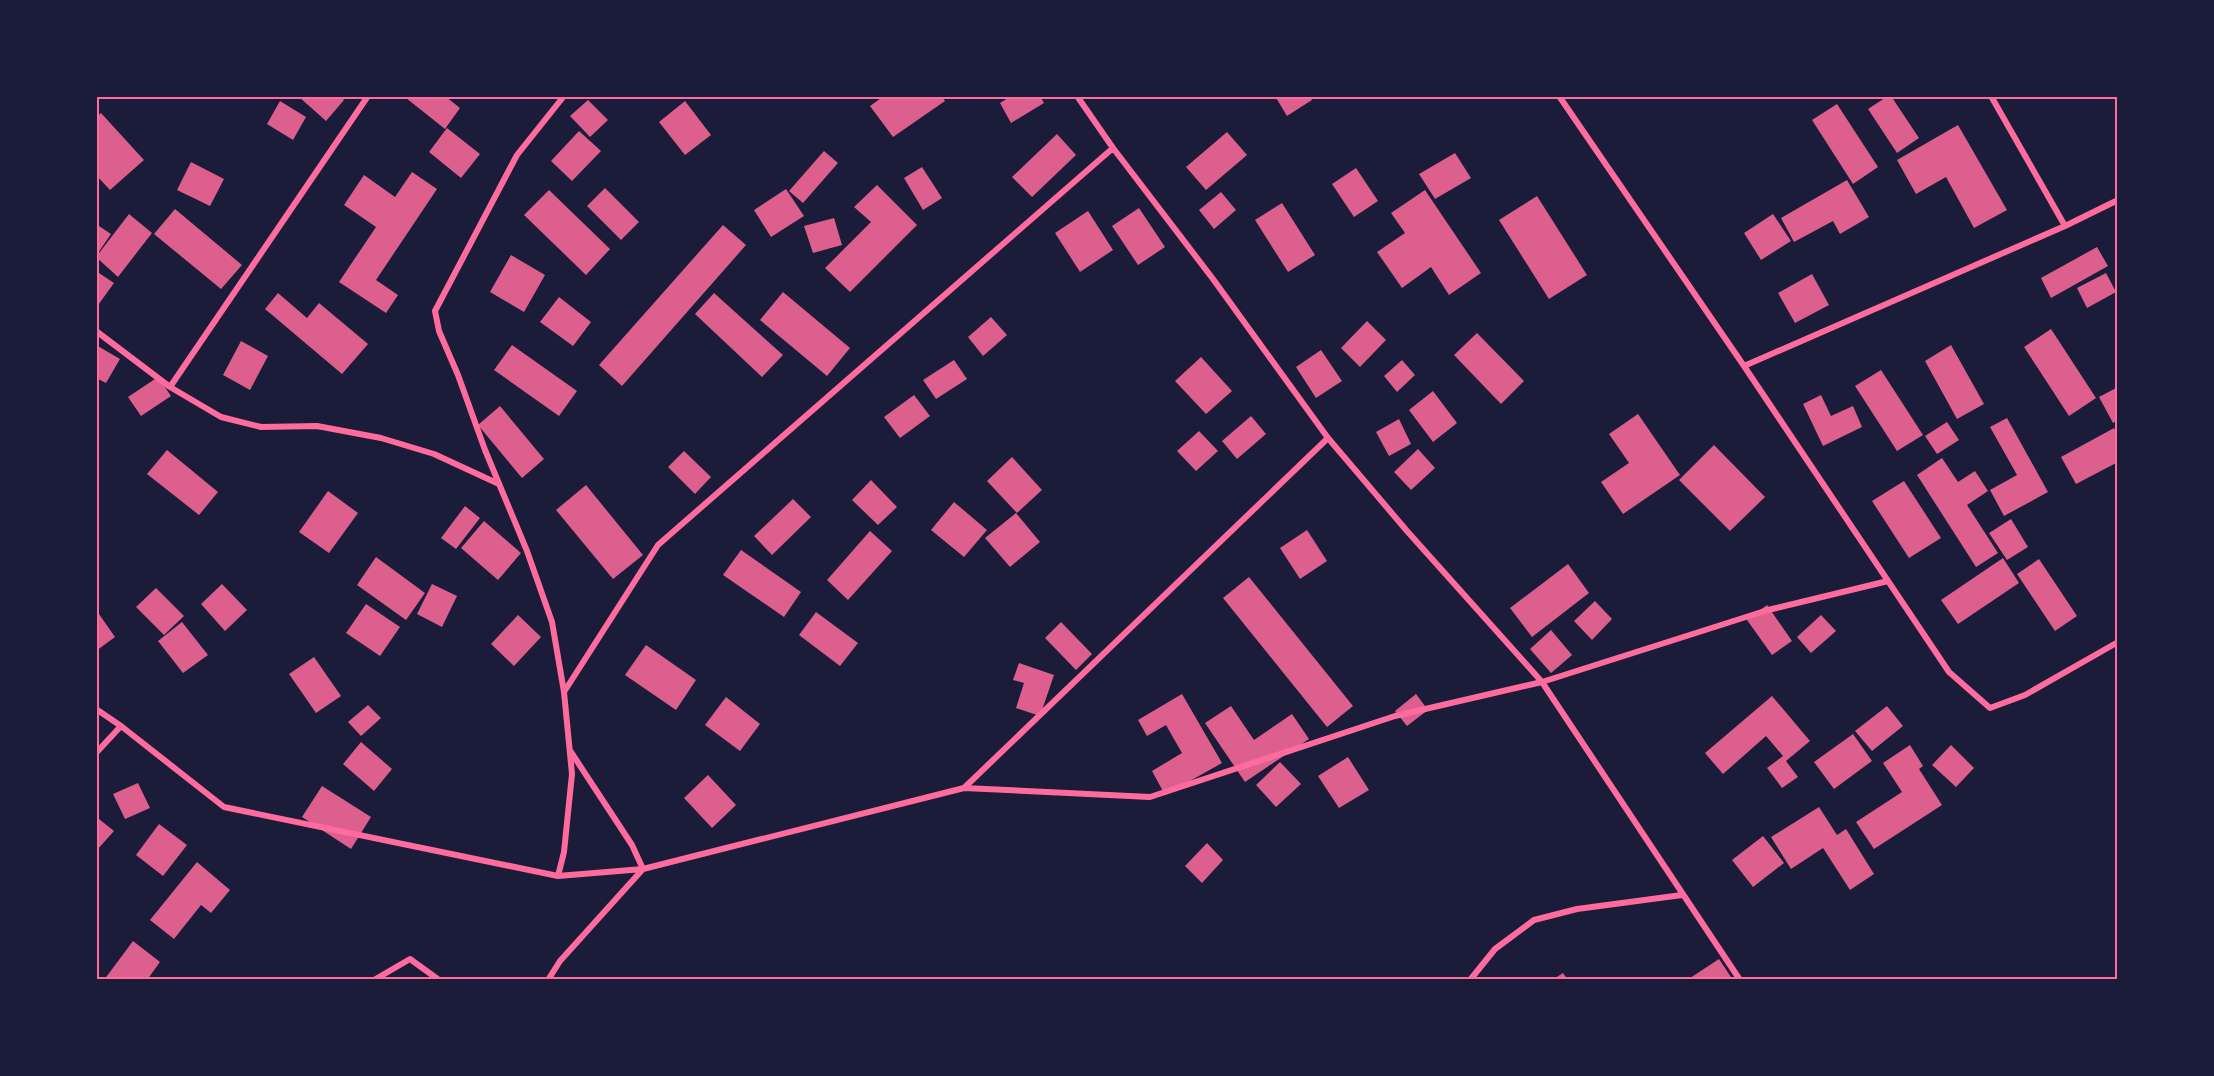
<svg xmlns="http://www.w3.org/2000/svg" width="2214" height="1076" viewBox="0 0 2214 1076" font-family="Roboto,sans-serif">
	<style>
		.building { fill: #dd5f8e }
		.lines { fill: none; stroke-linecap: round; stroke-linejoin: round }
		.minor { stroke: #ff6b9d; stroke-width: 6 }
		.neatline { fill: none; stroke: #ff6b9d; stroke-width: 2 }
	</style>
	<rect width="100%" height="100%" fill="#1b1b3a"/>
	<path class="building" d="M298 96H340L344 100 326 121Z
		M407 96H445L460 108 445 129 406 98Z
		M884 96H942L945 101 893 137 870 106Z
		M1011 96H1040L1044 103 1011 123 1000 103Z
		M1275 96H1310L1312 100 1287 116Z
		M1888 96H1891L1919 138 1897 153 1868 109Z
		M588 100 608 120 590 137 570 116Z
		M280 101 306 117 293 140 267 124Z
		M685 101 711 135 685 155 659 122Z
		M1837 104 1878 167 1853 184 1812 120Z
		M101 113 144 160 110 190 96 175V117Z
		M1958 125 2007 210 1974 228 1946 177 1916 194 1897 160Z
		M447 128 480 154 461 178 429 152Z
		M579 131 601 151 572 181 551 161Z
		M1227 132 1247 155 1206 190 1186 167Z
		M1057 134 1076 155 1032 197 1012 177Z
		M824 151 838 163 803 203 789 191Z
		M1455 153 1471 178 1435 199 1419 174Z
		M191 162 224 179 210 206 177 190Z
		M922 167 942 198 923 210 904 178Z
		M1356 168 1378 201 1354 217 1332 184Z
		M412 172 437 189 376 280 398 295 386 313 339 282 376 227 344 205 364 175 395 197Z
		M1847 180 1869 217 1840 234 1833 221 1794 242 1781 218Z
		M877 185 917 225 850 292 825 268 871 222 854 207Z
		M605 188 639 222 621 240 587 206Z
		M786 189 804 216 771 237 754 210Z
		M549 190 610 249 586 275 524 215Z
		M1425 190 1481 273 1449 295 1431 267 1402 288 1377 252 1405 233 1391 213Z
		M1221 192 1236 210 1214 229 1199 210Z
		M1537 196 1587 275 1549 299 1499 220Z
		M1282 203 1315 255 1288 272 1255 220Z
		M1139 208 1165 247 1138 265 1112 226Z
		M175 209 242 265 221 289 154 234Z
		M1088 211 1113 250 1080 272 1055 233Z
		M129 214 152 233 118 277 96 257Z
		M1773 214 1791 241 1761 260 1744 233Z
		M834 218 842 245 813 253 804 226Z
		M96 224 111 234 96 256Z
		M723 225 746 245 622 386 599 365Z
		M2097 247 2108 266 2051 298 2041 278Z
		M511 255 545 275 524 312 490 292Z
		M96 271 114 283 96 308Z
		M2106 273 2116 292 2087 308 2077 288Z
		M1812 274 1829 305 1795 323 1778 293Z
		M783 292 850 348 827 376 760 320Z
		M278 293 307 318 319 303 368 344 342 374 265 309Z
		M714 293 783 355 762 377 695 314Z
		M559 297 591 322 573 346 540 322Z
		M991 317 1007 335 983 356 968 337Z
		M1367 321 1386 340 1360 367 1341 348Z
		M2051 329 2096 398 2069 416 2024 347Z
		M1477 333 1524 381 1501 404 1454 355Z
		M241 341 268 356 250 390 223 375Z
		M96 345 120 359 106 383 96 378Z
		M512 345 577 391 559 416 494 370Z
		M1951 345 1984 404 1957 419 1925 361Z
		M1321 350 1342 381 1316 398 1296 367Z
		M1201 357 1232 391 1206 414 1175 381Z
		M954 360 967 379 936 399 923 380Z
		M1402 360 1415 375 1397 392 1384 376Z
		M1881 370 1923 435 1897 451 1855 386Z
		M158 377 171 396 141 416 128 397Z
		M2118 387V420L2113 423 2099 397Z
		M1433 391 1457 423 1433 442 1409 410Z
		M914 395 930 416 900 438 884 417Z
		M1821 395 1831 416 1853 406 1862 427 1823 446 1803 404Z
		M500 406 544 459 522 478 478 425Z
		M1638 414 1680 475 1623 514 1601 482 1629 463 1609 434Z
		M1251 416 1266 434 1237 459 1222 441Z
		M2007 418 2048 492 2004 516 1990 490 2017 475 1990 427Z
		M1399 419 1411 444 1389 456 1376 432Z
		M1947 422 1959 440 1937 454 1925 436Z
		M2114 428 2118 436V462L2076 484 2061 457Z
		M1199 431 1218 451 1196 471 1177 451Z
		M1714 445 1765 497 1730 531 1679 480Z
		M1418 449 1435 468 1411 490 1394 472Z
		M167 450 218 492 199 515 147 474Z
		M684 451 711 477 695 494 668 467Z
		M1012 457 1042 490 1017 513 987 481Z
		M1942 458 1958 482 1975 471 1988 491 1967 505 1998 553 1976 567 1917 475Z
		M871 480 897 507 878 525 852 500Z
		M1904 481 1941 538 1909 558 1872 501Z
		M586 485 643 555 613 579 556 510Z
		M328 491 358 513 329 553 299 532Z
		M793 499 811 517 772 555 754 536Z
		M954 502 987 530 964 557 931 530Z
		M465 506 480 518 456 549 441 538Z
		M1016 513 1040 542 1010 567 985 538Z
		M2011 519 2028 547 2007 560 1989 533Z
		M484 521 521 553 498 580 461 548Z
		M1307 530 1327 561 1300 579 1280 548Z
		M870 531 892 551 848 600 827 580Z
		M741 550 801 592 784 617 723 575Z
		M376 557 425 593 406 620 357 585Z
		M2003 558 2019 583 1958 624 1941 600Z
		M2039 559 2077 616 2055 631 2017 574Z
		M1568 564 1589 593 1532 637 1510 608Z
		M1249 577 1353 706 1327 727 1223 598Z
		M222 584 247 610 225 631 201 604Z
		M432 584 457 596 442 627 417 614Z
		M156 588 184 616 164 635 136 607Z
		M1595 601 1612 619 1592 640 1574 621Z
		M366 604 400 627 380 656 346 633Z
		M1767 605 1792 641 1772 655 1747 620Z
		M816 612 858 643 840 666 799 635Z
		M99 614 115 637 96 651V616Z
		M518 615 541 637 514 666 491 644Z
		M1821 615 1836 631 1811 653 1797 637Z
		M182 622 208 655 183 673 158 641Z
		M1061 622 1092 654 1076 670 1045 638Z
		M1551 630 1572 655 1551 673 1530 649Z
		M646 645 696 680 676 710 625 675Z
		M314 657 341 696 316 713 289 674Z
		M1019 663 1054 675 1040 716 1016 708 1024 683 1013 680Z
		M1182 694 1222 763 1165 795 1152 771 1182 753 1166 725 1147 736 1138 720Z
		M1416 694 1428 710 1407 726 1395 711Z
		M1772 696 1810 741 1786 761 1798 777 1782 788 1767 768 1783 756 1766 736 1723 774 1705 753Z
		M726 697 760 724 740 751 705 725Z
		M368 705 381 718 361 736 348 722Z
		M1231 706 1254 740 1292 714 1309 739 1245 782 1205 723Z
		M1887 706 1903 726 1872 751 1855 731Z
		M1853 734 1872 761 1834 789 1814 762Z
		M361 742 392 769 374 791 343 764Z
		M1910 745 1923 766 1919 769 1942 805 1874 849 1856 822 1902 792 1883 763Z
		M1951 745 1974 768 1956 787 1932 765Z
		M1348 757 1369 790 1339 808 1318 776Z
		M1280 762 1301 784 1276 807 1256 785Z
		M708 775 736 805 712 828 684 798Z
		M138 783 150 808 125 819 113 794Z
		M322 786 371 817 351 849 302 817Z
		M1819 807 1837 835 1846 829 1874 874 1850 890 1823 848 1791 869 1771 837Z
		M99 819 114 831 97 850 96 823Z
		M159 824 187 845 163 876 136 855Z
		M1763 836 1784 863 1753 887 1732 860Z
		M1207 843 1223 860 1202 883 1185 866Z
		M197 862 230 890 211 913 201 905 174 939 150 920Z
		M133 941 160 962 147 980H104Z
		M1719 959 1733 980H1687Z
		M1563 973 1568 980H1552Z"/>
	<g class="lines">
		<path class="minor" d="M1077 96 1113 148 1213 279 1328 438 1407 531 1542 682 1740 980
			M1559 96 1744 366 1949 672 1990 708 2025 695 2118 642
			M1991 96 2065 226
			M96 331 170 387 221 417 261 427 317 426 381 438 434 454 499 484
			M1744 366 2065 226 2118 200
			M170 387 368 96
			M564 692 658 545 1113 148
			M96 709 121 726 224 807 558 876 643 869 964 788 1150 797 1395 716 1542 682 1768 610 1888 581
			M571 752 632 845 643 869
			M96 753 121 726
			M964 788 1328 438
			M558 876 564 852 572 774 564 692 552 622 527 551 485 450 458 375 439 331 435 311 517 155 564 96
			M374 980 410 959 439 980
			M548 980 560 961 643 869
			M1470 980 1495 949 1534 920 1577 909 1682 895"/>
	</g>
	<rect width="2214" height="1076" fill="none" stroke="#1b1b3a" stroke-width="195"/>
	<rect x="98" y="98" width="2018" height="880" class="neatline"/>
</svg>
